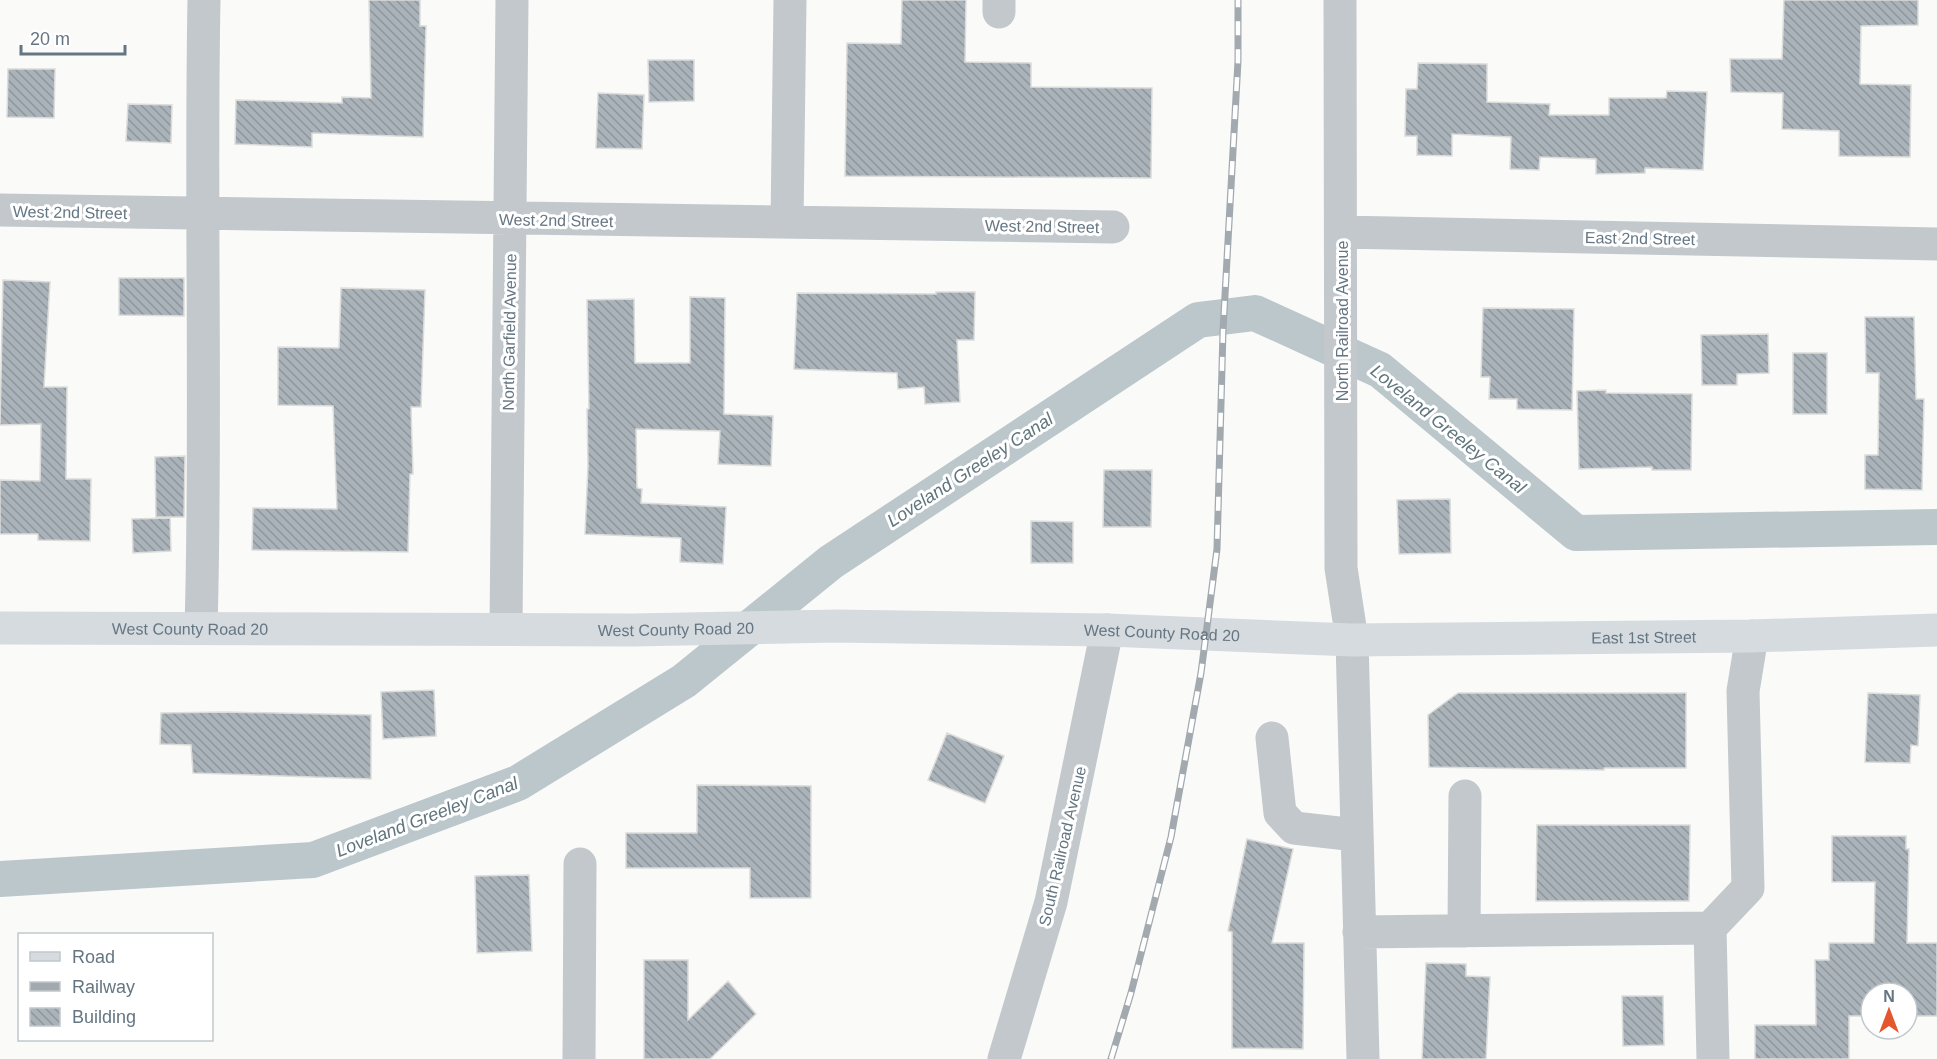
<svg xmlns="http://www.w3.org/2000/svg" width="1937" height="1059" viewBox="0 0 1937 1059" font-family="Arial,sans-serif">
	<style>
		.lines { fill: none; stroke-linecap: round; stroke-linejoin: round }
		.canal { stroke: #bbc7cb; stroke-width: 36 }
		.building { fill: url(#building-back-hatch); stroke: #dcdcda; stroke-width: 1.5 }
		.minor { stroke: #c3c8cc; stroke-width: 33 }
		.major { stroke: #d6dbdf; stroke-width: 33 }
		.rail-casing { stroke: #a2aab0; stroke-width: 7 }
		.rail { stroke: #fff; stroke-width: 4.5; stroke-dasharray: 14; stroke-linecap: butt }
		.labels { text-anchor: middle; stroke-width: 6; stroke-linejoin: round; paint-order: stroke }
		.street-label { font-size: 16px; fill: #657683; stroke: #fff }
		.water-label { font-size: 18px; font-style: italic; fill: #60757c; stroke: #fff }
	</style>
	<defs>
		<pattern id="building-back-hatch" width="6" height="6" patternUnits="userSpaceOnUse" patternTransform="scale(1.5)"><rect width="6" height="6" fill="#aab3b9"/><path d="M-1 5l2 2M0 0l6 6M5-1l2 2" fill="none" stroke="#8e969c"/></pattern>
	</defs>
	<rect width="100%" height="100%" fill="#fafaf8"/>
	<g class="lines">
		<path class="canal" d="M0 879 313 860 518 783 684 681 831 562 1198 320 1255 313 1380 370 1576 533 1937 527"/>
	</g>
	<path class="building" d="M369 0H420V26H426L423 137 312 133V147L235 144 236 100 342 103V97L371 98Z
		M902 0H966L965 62 1031 63V87L1152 88 1151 178 845 176 847 43 901 44Z
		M1784 0H1918V25L1861 26 1860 84 1911 85 1910 157 1839 156V131L1782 129 1783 93 1731 92 1730 59H1782Z
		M648 60H694V101L649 102Z
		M1418 63 1487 64V102L1550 104 1549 115H1609V98H1666L1667 91 1707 92 1703 170 1645 168V173L1596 174V159L1540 157 1539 170 1510 169 1511 137 1452 134V156L1417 155V136H1405L1406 89H1417Z
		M8 69H55L54 118 7 117Z
		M598 93 644 95 642 149 596 148Z
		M128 104 172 105 171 143 126 141Z
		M119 278H184V316L119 315Z
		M3 280 50 282 44 387H67L66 479H91L90 541 38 540V534H0V480L40 481 41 424 0 425Z
		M341 288 425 290 421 407H411L413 474H410L408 552 252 550 253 508 337 509 333 406 278 405V347L339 348Z
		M936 292H975L974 340H957L960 402 925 404 924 387 898 389 897 373 794 369 797 293 936 294Z
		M690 297 725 298 724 414 773 416 771 466 718 464 720 431 636 429 637 488 642 489 641 503 726 507 723 564 680 562 681 538 585 534 588 465 587 409H589L587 300 634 299 635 363H690Z
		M1483 308 1574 309 1572 410 1517 409V399H1489L1490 377H1481Z
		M1865 317H1914L1916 399H1924L1922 490 1865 489V455H1878L1879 373H1866Z
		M1768 334 1769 373 1737 374V385H1702L1701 335Z
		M1793 353H1827V414H1793Z
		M1606 390V393L1692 394 1691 470H1652V467L1579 469 1577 391Z
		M185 456 184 517H156L155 457Z
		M1104 470H1152L1151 527H1103Z
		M1450 499 1451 553 1399 554 1397 500Z
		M170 518 171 551 133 553 132 519Z
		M1031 521 1073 522V563H1031Z
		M434 690 436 736 383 739 381 692Z
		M1458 693H1686V768H1604V770L1429 767 1428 715Z
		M1868 693 1920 695 1918 746 1911 745 1910 763 1865 762Z
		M225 712 371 715V779L193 773 191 745 160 744 161 713Z
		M947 733 1004 756 985 803 928 780Z
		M697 785 811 786V898H750V868H626V833H697Z
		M1537 825H1690L1689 901H1536Z
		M1832 836H1906V849H1909L1907 943H1937V1016H1907V993H1871V1016H1849V1059H1755V1025H1816L1815 960H1829V943H1874L1875 882H1832Z
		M1247 839 1293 849 1272 943H1304L1303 1049 1232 1048V932L1228 931Z
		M529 875 532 951 477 953 475 876Z
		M644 960H688V1020L728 981 756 1014 710 1059H644Z
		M1426 963 1466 964V976L1490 977 1486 1059H1422Z
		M1622 996H1663L1664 1045 1623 1046Z"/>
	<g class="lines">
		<path class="minor" d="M999 0V12
			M1340 0 1341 568 1352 640 1363 1059
			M0 210 1113 227
			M787 222 790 0
			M1342 232 1937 244
			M201 628C207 419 200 210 204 0
			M506 628 512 0
			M1272 738 1280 813 1294 828 1356 835
			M1710 928 1713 1059
			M1464 931 1465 796
			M1359 932 1710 928 1748 888 1743 691 1752 636
			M579 1059 580 864
			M1004 1059 1051 902 1107 630"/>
		<path class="major" id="s1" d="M0 628 632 630 836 626 1107 630 1352 640 1752 636 1937 630"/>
		<g class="rail-casing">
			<path id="rail" d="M1111 1059 1131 993 1171 837 1201 673 1217 549 1223 331 1238 61V0"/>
		</g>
		<use href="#rail" class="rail"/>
	</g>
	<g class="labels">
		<g class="street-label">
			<text transform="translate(70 212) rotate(1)" y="6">West 2nd Street</text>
			<text transform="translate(556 220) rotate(1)" y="6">West 2nd Street</text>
			<text transform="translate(1042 226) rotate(1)" y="6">West 2nd Street</text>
			<text transform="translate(1640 238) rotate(1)" y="6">East 2nd Street</text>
			<text transform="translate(1342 321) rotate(-90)" y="6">North Railroad Avenue</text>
			<text transform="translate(509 332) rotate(-89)" y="6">North Garfield Avenue</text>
			<text dy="6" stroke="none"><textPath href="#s1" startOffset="190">West County Road 20</textPath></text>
			<text dy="6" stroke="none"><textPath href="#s1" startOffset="676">West County Road 20</textPath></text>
			<text dy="6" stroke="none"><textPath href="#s1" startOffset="1162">West County Road 20</textPath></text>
			<text dy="6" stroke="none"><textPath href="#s1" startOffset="1644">East 1st Street</textPath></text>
			<text transform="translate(1062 846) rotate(-77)" y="6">South Railroad Avenue</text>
		</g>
		<g class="water-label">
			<text transform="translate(1448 429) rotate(39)" y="6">Loveland Greeley Canal</text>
			<text transform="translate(970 470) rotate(-33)" y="6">Loveland Greeley Canal</text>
			<text transform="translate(427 817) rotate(-21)" y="6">Loveland Greeley Canal</text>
		</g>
	</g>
	<rect x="18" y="933" width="195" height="108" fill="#ffffff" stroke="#c1c8cd" stroke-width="1.5"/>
	<rect x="30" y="952" width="30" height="9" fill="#d6dbdf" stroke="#c1c8cd" stroke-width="1.5"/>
	<text x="72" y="963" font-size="18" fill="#657683">Road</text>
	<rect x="30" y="982" width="30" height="9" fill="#a2aab0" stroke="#c1c8cd" stroke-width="1.5"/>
	<text x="72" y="993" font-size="18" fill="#657683">Railway</text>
	<rect x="30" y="1008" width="30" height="18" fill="url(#building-back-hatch)" stroke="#c1c8cd" stroke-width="1.5"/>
	<text x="72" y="1023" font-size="18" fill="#657683">Building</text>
	<g transform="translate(1889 1011)"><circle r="28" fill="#ffffff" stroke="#c1c8cd" stroke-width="1.5"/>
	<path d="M0-4.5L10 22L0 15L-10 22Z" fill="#e4572e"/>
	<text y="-9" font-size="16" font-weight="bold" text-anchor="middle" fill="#657683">N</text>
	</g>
	<path d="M21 45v9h104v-9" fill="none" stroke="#657683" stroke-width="3"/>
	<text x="30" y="45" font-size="18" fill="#657683" stroke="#ffffff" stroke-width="4.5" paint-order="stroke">20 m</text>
</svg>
